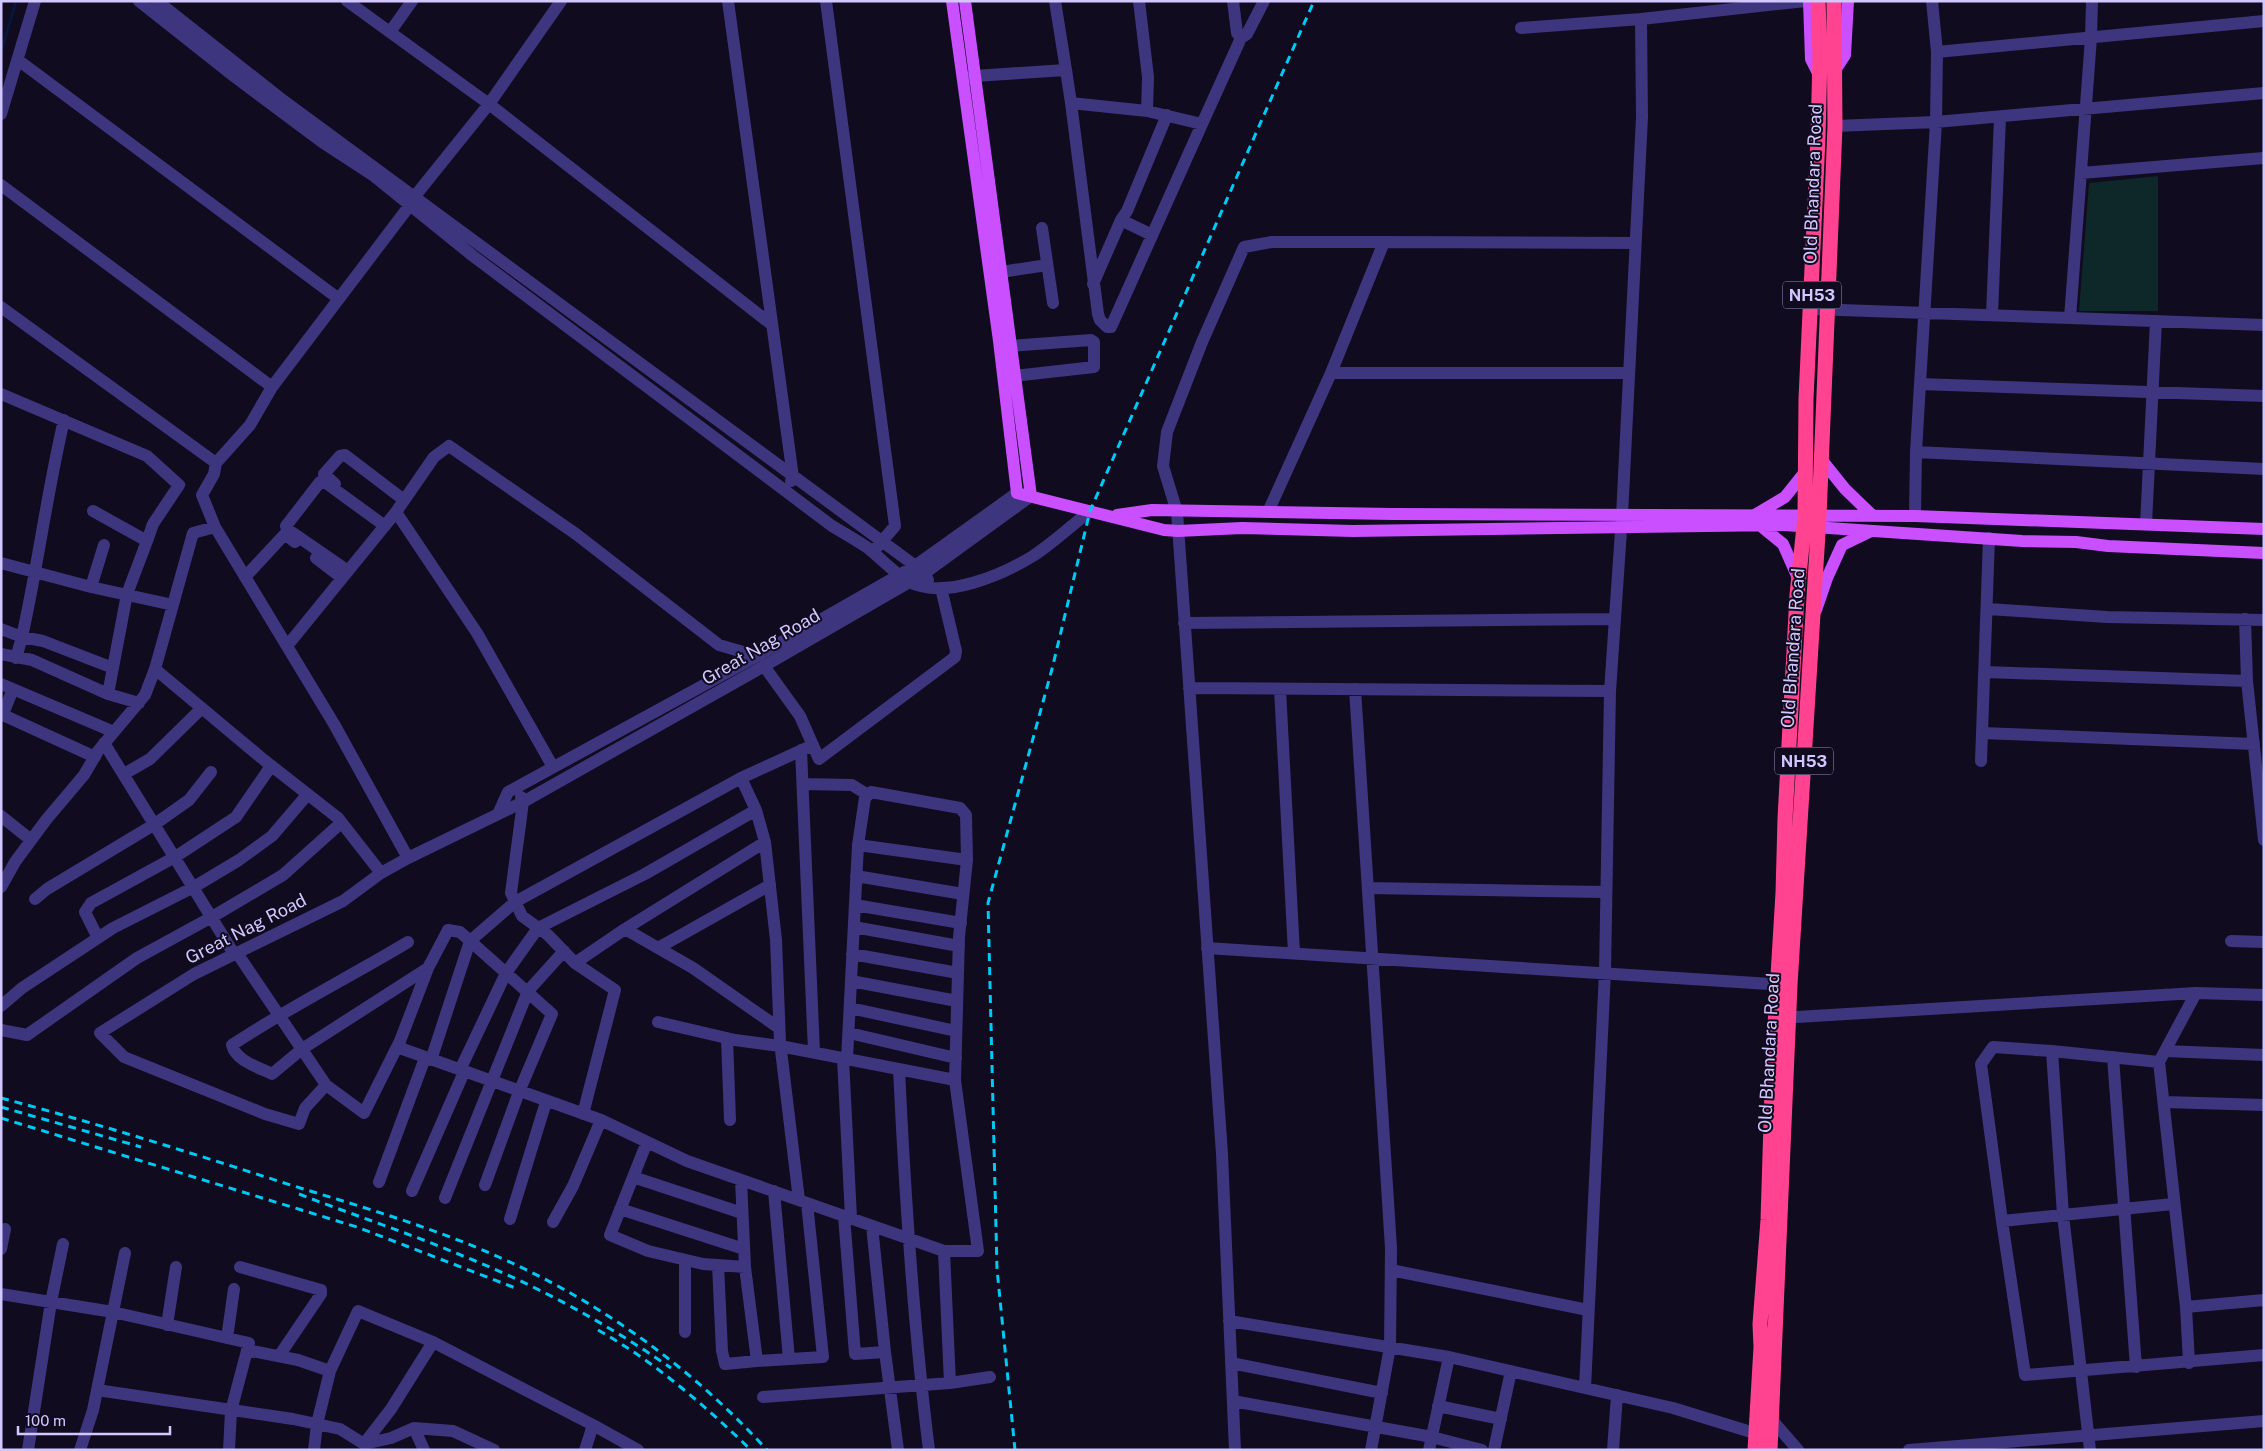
<svg xmlns="http://www.w3.org/2000/svg" width="2265" height="1451" viewBox="0 0 2265 1451" font-family="'Public Sans',sans-serif">
	<style>
		.grass { fill: #0e2728 }
		.lines { fill: none; stroke-linecap: round; stroke-linejoin: round }
		.stream { stroke: #07163b; stroke-width: 3 }
		.minor { stroke: #3d357e; stroke-width: 12 }
		.major { stroke: #c94fff; stroke-width: 12 }
		.highway { stroke: #ff4390; stroke-width: 15 }
		.rail { stroke: #00caf3; stroke-width: 3; stroke-dasharray: 8 6; stroke-linecap: butt }
		.labels { text-anchor: middle; stroke-width: 4; stroke-linejoin: round; paint-order: stroke }
		.shield { fill: #100b1e; stroke: #988fbc; stroke-width: 1 }
		.shield-label { font-size: 16px; font-weight: bold; fill: #d2c8ff }
		.street-label { font-size: 18px; fill: #d2c8ff; stroke: #100b1e }
	</style>
	<rect width="100%" height="100%" fill="#100b1e"/>
	<path class="grass" d="M2158 176V311H2079L2089 183Z"/>
	<g class="lines">
		<path class="stream" d="M1 52 16 1"/>
		<path class="minor" d="M139 1 235 77 322 142 374 176 473 256 832 526C844 533 856 540 868 548 878 556 899 577 909 582 945 600 1002 575 1033 556 1053 543 1071 526 1090 511
			M157 1 280 98 925 573 928 580
			M561 1 489 104 771 324
			M728 1 793 477 791 481
			M826 1 895 526 877 547
			M1055 1 1066 70
			M1139 1 1148 77 1147 111
			M1233 1 1237 33 1241 38 1247 34 1264 1
			M1932 1 1937 52
			M2264 21 1937 52 1936 122 2264 93
			M1521 28 1641 19
			M390 32 412 1
			M18 60 339 299
			M965 79 974 76 1066 70 1071 103 1147 111 1202 124 1241 38
			M1071 103 1098 314 1100 320 1107 327H1111L1202 124
			M1 114 35 1
			M1835 126 1936 122 1920 384 2264 396
			M2081 173 2264 158
			M1 185 272 387
			M1121 220 1152 235
			M1042 228 1053 303
			M1001 272 1047 265
			M1093 284 1121 220 1127 211 1167 115
			M1 307 216 463 214 474 202 495 215 527
			M1812 309 2070 318 2091 38 2092 1
			M1992 315 2000 117
			M2070 318 2264 325
			M1010 346 1091 340 1094 342V367L1014 376
			M1331 373H1629
			M1 394 147 456 179 485 153 524 147 541 93 511
			M1916 452 2264 469
			M216 463 250 425 272 387 410 205 415 196 489 104 347 1
			M335 484 324 474 340 456 345 455 404 500
			M396 512 434 457 449 446 576 534 719 645 757 656
			M1268 512 1331 373 1384 242 1635 243
			M1915 516 1916 452 1920 384
			M2146 524 2156 321
			M316 558 342 578
			M1 563 91 587 173 605
			M348 571 287 529 286 526 320 482 326 483 385 526
			M245 577 285 534 295 542
			M91 587 104 545
			M1988 609 2107 617 2264 620
			M2245 619 2247 681 2264 840
			M1184 623 1615 619
			M1 629 22 637C38 565 47 492 64 420
			M287 646 396 512 477 633 553 767
			M1 654 32 660 108 694
			M16 658 22 637 43 641 113 668
			M764 666 800 716 819 759 955 657 956 651 941 588
			M155 669 264 760 338 818 381 873
			M1985 672 2247 681
			M1 684 114 732
			M1189 688 1610 691
			M1280 689 1294 953
			M1355 689 1391 1248 1390 1347 1371 1450
			M139 703 108 694 127 594 147 541
			M1 714 95 757
			M3 714 13 689
			M1982 733 2254 744
			M104 743 234 954
			M801 750 814 1052
			M1981 761 1989 538
			M124 774 150 759 202 708
			M741 778 756 810 765 842 776 940 780 1042 799 1200
			M803 784 852 785 868 795
			M521 797 523 802 511 893 522 916 548 935 575 963 615 990 583 1114
			M499 812 508 792 757 656 915 566 1017 493
			M1 816 31 840
			M858 845 967 860
			M856 876 963 894
			M1 887 15 862 46 820 84 775 98 751 145 695 155 669 193 533 215 527 334 724 408 858
			M1369 888 1605 892
			M35 899 47 889 155 824 189 800 211 772
			M855 905 961 923
			M854 927 959 946
			M625 929 693 968 779 1028
			M98 938 85 912 91 903 175 857 236 817 271 766
			M2231 941 2264 942
			M408 942C350 977 289 1007 232 1045 236 1061 258 1067 272 1074L302 1049 428 968
			M658 948 770 885
			M1207 948 1786 985
			M237 953 326 1085 305 1108 299 1124 265 1114 124 1057 100 1033 194 974 343 901 381 873 408 858 523 802 764 666 925 573 1031 496
			M852 954 958 973
			M575 963 625 929 765 842
			M851 981 957 1001
			M1 1006 22 988 113 928 194 887 239 860 272 836 307 795
			M850 1008 956 1031
			M1780 1018 2196 993 2264 995
			M658 1022 735 1040 780 1046 955 1080 978 1251H944
			M1 1030 27 1035 137 958 212 917 283 875 341 823
			M849 1033 956 1058
			M727 1038 730 1120
			M397 1047 601 1120 687 1161 944 1251 950 1383 763 1397
			M2052 1051 1993 1047 1981 1064 2002 1221 2173 1204
			M2165 1051 2264 1055
			M2113 1057 2136 1367
			M843 1058 851 1218
			M847 1059 858 845 865 798 871 792 960 808 966 815 967 860 959 937 955 1080
			M431 1060 470 941 515 902 741 778 813 745
			M2159 1062 2186 1307 2189 1363
			M899 1069C905 1196 913 1323 929 1450
			M460 1070 506 973 538 928 645 874 756 810
			M326 1085 364 1113 400 1041 428 968 448 930 460 932 552 1014 519 1092 485 1185
			M2165 1102 2264 1105
			M647 1142 610 1235 648 1251 703 1264 745 1267 741 1180
			M633 1177 742 1213
			M379 1182 425 1058
			M412 1191 464 1072
			M774 1191 789 1359
			M445 1198 528 991 564 951
			M620 1209 744 1249
			M844 1216 855 1354 885 1352
			M510 1219 546 1102
			M2002 1221 2025 1375 2264 1355
			M553 1222 573 1186 601 1120
			M872 1226 885 1352 898 1450
			M1 1249 5 1229
			M685 1260V1332
			M718 1265 722 1351 725 1364 757 1361 745 1267
			M240 1267 321 1290V1294L279 1356
			M1391 1270 1588 1310
			M1 1294 113 1312 249 1343 231 1411 229 1450
			M2186 1307 2264 1300
			M1229 1321 1449 1357 1673 1408 1764 1436
			M167 1325 176 1267
			M227 1338 234 1289
			M247 1350 298 1360 330 1371
			M757 1361 823 1357 807 1203
			M1231 1363 1382 1393
			M950 1383 990 1377
			M1585 1388 1605 972 1610 691 1622 516 1642 117 1641 19 1806 1
			M97 1390 293 1419 340 1429 364 1444 391 1438 414 1428 453 1431 494 1450
			M1233 1401 1432 1437 1482 1450
			M1438 1406 1501 1419
			M1772 1420 1798 1450
			M593 1425 638 1450
			M414 1428 424 1450
			M364 1444 391 1409 433 1342 593 1425 585 1450
			M28 1450 51 1302 63 1244
			M80 1450 93 1410 125 1253
			M314 1450 317 1424 330 1371 358 1311 433 1342
			M1235 1450 1222 1154 1177 512 1163 466 1167 432 1202 342 1244 247 1272 242H1384
			M1429 1450 1449 1357
			M1494 1450 1511 1371
			M1613 1450 1617 1395
			M1909 1450 2264 1421
			M2090 1450 2063 1215 2052 1051 2159 1062 2196 993"/>
		<path class="major" d="M952 1 999 341 1017 493 1164 530 1178 531 1242 528 1353 531 1784 525 2022 541 2076 542 2108 546 2264 553
			M965 1 1031 496
			M1809 1 1811 59 1818 73
			M1834 72 1845 55 1848 1
			M1821 459 1845 489 1873 516
			M1117 515 1152 510 1393 514 1915 516 2264 529
			M1753 516 1785 497 1805 472
			M1761 526 1783 544 1798 578
			M1816 610 1827 578 1842 545 1871 531"/>
		<path class="highway" d="M1755 1450 1761 1347 1760 1324 1768 1220 1773 1058 1783 893 1785 819 1797 595 1805 516 1806 399 1818 138 1820 55 1818 1
			M1770 1450 1790 985 1819 517 1835 126 1834 1"/>
		<path class="rail" d="M1 1098C95 1123 189 1152 281 1182 355 1205 430 1226 501 1258 602 1303 692 1368 767 1450
			M1 1107 141 1147
			M1 1118 357 1227 518 1289
			M299 1194C353 1215 409 1233 463 1256 536 1285 606 1323 671 1368
			M598 1330C655 1362 704 1405 751 1450
			M1015 1450 997 1269 988 903 1052 669 1090 511 1314 1"/>
	</g>
	<g class="labels">
		<g class="shield">
			<rect x="1783" y="281.5" width="58" height="27" rx="4"/>
			<rect x="1775" y="747.5" width="58" height="27" rx="4"/>
		</g>
		<g class="shield-label">
			<text x="1812" y="301">NH53</text>
			<text x="1804" y="767">NH53</text>
		</g>
		<g class="street-label">
			<text transform="translate(1813 184) rotate(-88)" y="6">Old Bhandara Road</text>
			<text transform="translate(761 647) rotate(-30)" y="6">Great Nag Road</text>
			<text transform="translate(1793 648) rotate(-86)" y="6">Old Bhandara Road</text>
			<text transform="translate(246 929) rotate(-27)" y="6">Great Nag Road</text>
			<text transform="translate(1769 1053) rotate(-87)" y="6">Old Bhandara Road</text>
		</g>
	</g>
	<rect width="2265" height="1451" fill="none" stroke="#d2c8ff" stroke-width="5"/>
	<path d="M18 1426v8h152v-8" fill="none" stroke="#d2c8ff" stroke-width="2.5"/>
	<text x="25" y="1426" font-size="15" fill="#d2c8ff" stroke="#100b1e" stroke-width="4" paint-order="stroke">100 m</text>
</svg>
